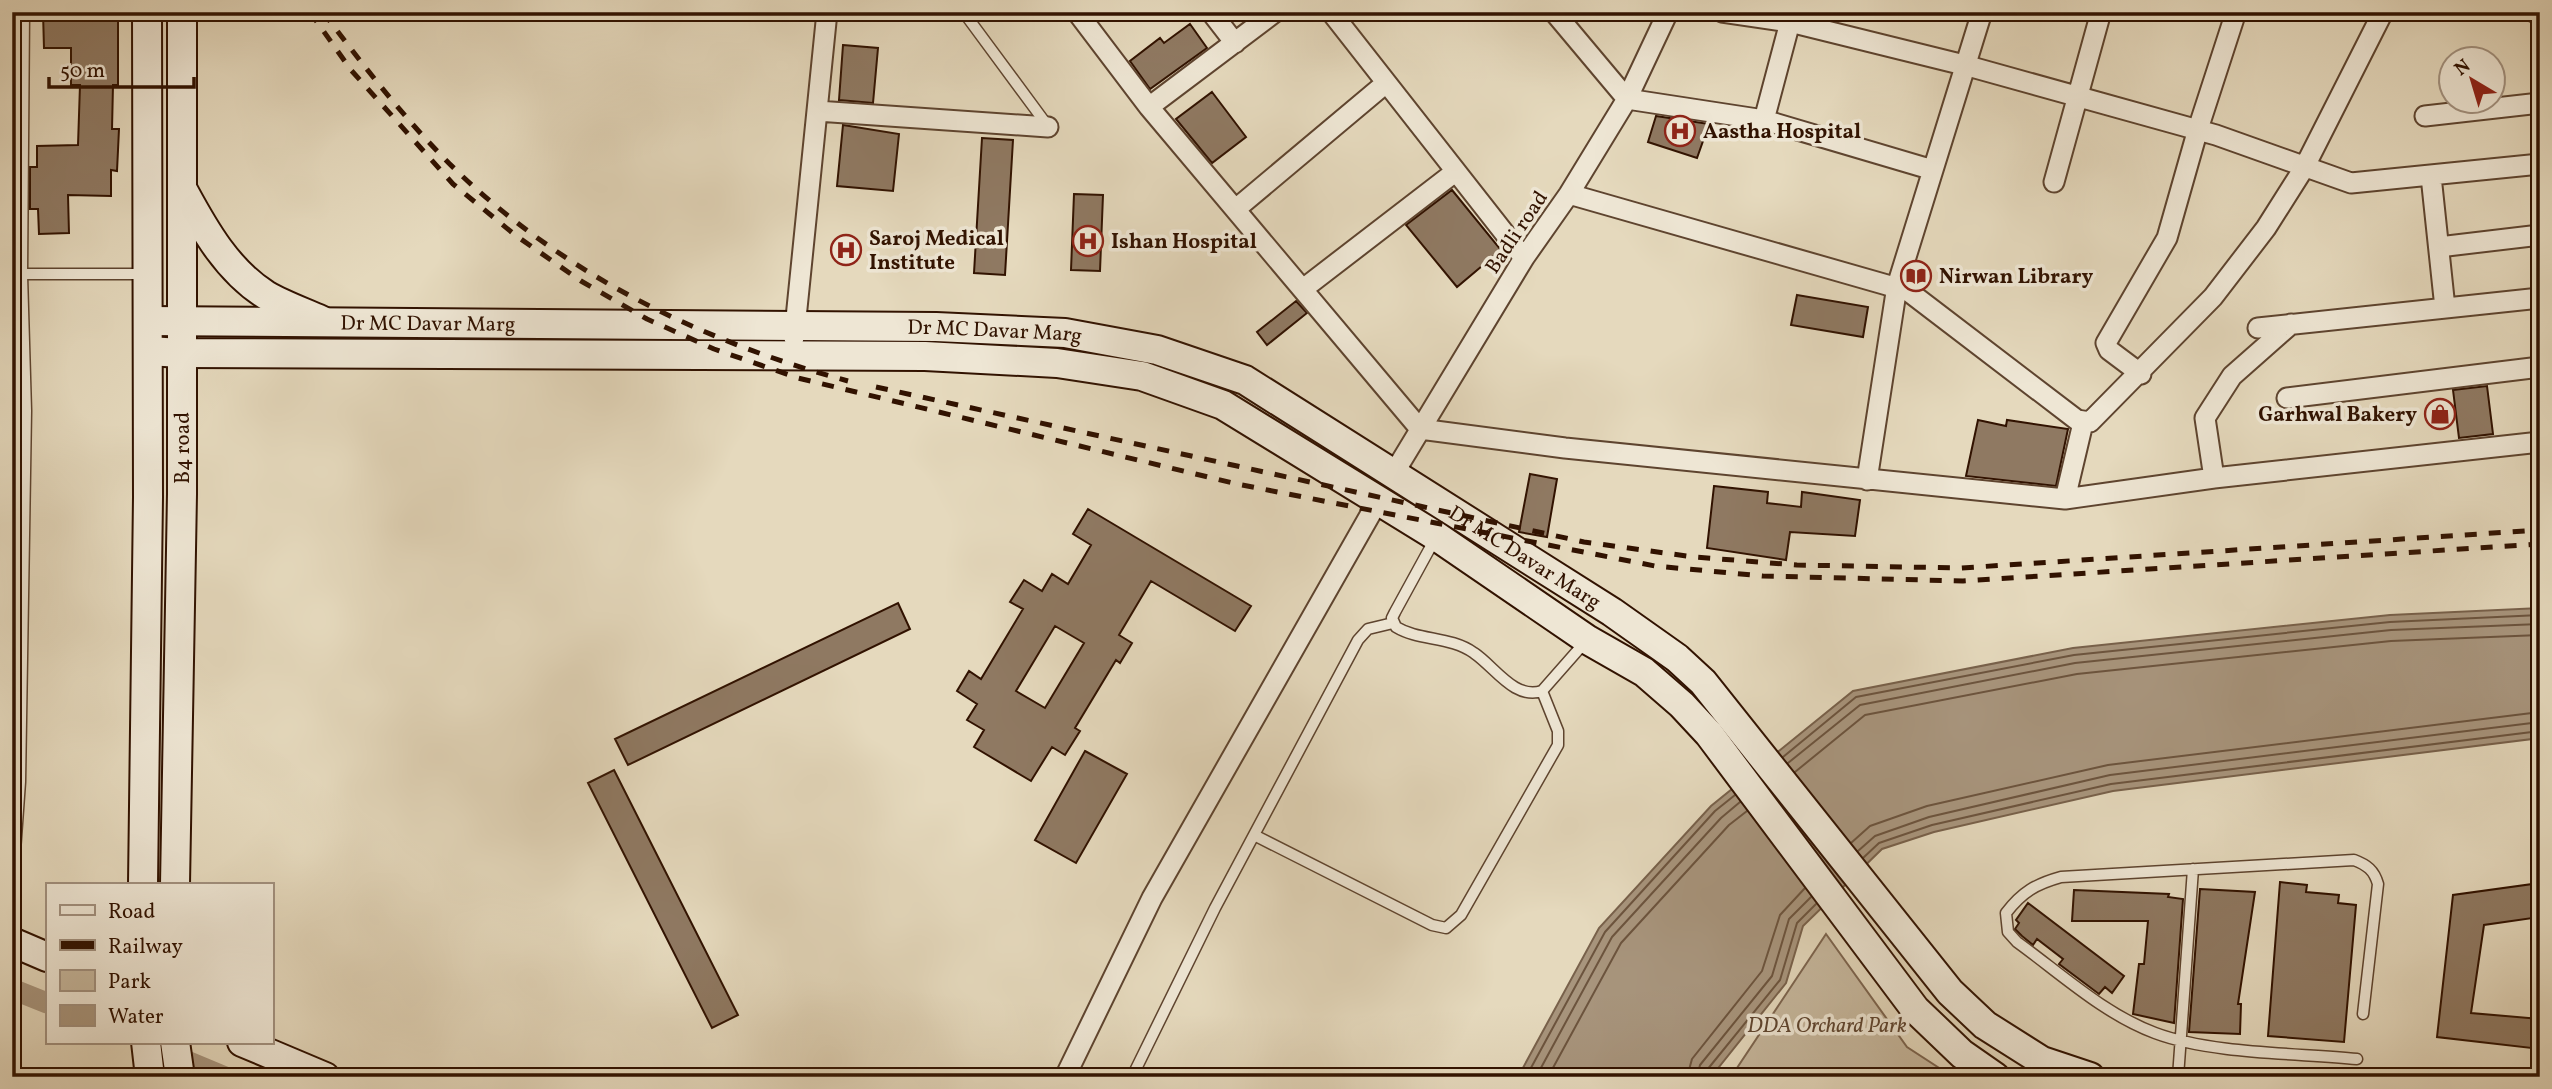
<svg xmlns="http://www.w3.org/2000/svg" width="2552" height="1089" viewBox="0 0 2552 1089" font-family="Vollkorn,serif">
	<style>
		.green { fill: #c6b79d; stroke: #7c644e; stroke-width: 2 }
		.water { fill: #a8957d; stroke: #78614b; stroke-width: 2 }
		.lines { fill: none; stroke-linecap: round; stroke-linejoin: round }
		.shore { stroke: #6c543e; stroke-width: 2 }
		.canal { stroke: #a8957d; stroke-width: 21 }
		.building { fill: #8f7962; stroke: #311200; stroke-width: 2; fill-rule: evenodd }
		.lane-casing { stroke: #5e442f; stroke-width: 13 }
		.street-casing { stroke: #5e442f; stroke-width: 23 }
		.secondary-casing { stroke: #311200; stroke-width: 32 }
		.lane { stroke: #eee6d4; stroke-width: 10 }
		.street { stroke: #eee6d4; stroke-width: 19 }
		.secondary { stroke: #eee6d4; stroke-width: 28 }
		.rail { stroke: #311200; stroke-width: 5; stroke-dasharray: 12 12; stroke-linecap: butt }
		.labels { text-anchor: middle; stroke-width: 7; stroke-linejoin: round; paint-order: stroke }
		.poi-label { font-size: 21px; font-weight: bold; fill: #311200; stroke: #eee6d4; text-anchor: start }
		.street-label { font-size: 21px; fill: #311200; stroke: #eee6d4 }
		.park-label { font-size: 21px; font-style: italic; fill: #5e442f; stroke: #eee6d4 }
	</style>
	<rect width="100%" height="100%" fill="#e5d9bd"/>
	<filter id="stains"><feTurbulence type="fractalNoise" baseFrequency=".00286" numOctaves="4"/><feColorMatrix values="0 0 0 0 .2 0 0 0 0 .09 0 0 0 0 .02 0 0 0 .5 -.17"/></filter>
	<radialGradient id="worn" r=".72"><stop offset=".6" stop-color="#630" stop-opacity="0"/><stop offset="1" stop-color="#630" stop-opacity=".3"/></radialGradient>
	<path class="green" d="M1826 934 1907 1047 1953 1077H1731Z"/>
	<path class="water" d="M2540 608V738L2113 791 1934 832 1882 849 1803 926 1786 983 1711 1077H1518L1599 928 1711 806 1853 691 2073 648 2390 615Z"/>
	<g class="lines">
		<path class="shore" d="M1783 757 1856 697 2074 655 2390 622 2540 615
			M1788 763 1860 705 2075 663 2391 630 2540 624
			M1795 772 1865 715 2077 674 2391 641 2540 635
			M1851 843 1870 826 1927 806 2108 765 2540 712
			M1858 851 1875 836 1929 817 2110 775 2540 722
			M1863 858 1879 843 1932 825 2111 784 2540 731
			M1526 1077 1605 932 1715 811 1735 795
			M1536 1077 1612 937 1721 818 1740 802
			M1548 1077 1621 943 1729 825 1747 811
			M1687 1077 1692 1059 1762 971 1780 915 1805 888
			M1697 1077 1700 1065 1772 976 1789 919 1811 897
			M1706 1077 1707 1070 1780 980 1797 923 1816 904"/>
		<path class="canal" d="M12 989 47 1003
			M165 1052 225 1077"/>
	</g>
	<path class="building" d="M43 12H118V85H113L112 129H119L117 171 111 170V196L68 195 69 233 39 234 38 209H30V167H37V146L78 145 80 85H71V48H44Z
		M1190 24 1207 48 1150 89 1130 61 1160 38 1164 43Z
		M843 45 878 48 873 103 839 100Z
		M1212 92 1246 137 1212 163 1176 119Z
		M1656 116 1709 124 1697 158 1648 142Z
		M843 125 899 134 893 191 837 186Z
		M982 138 1013 140 1005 275 974 273Z
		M1452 190 1501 250 1457 287 1406 225Z
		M1074 194 1103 195 1100 271 1071 270Z
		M1797 295 1868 307 1863 337 1791 325Z
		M1296 301 1307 313 1267 345 1257 332Z
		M2487 386 2493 434 2459 438 2453 390Z
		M1978 420 2006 426 2007 420 2068 429 2056 486 1966 476Z
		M1530 474 1557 479 1547 537 1519 532Z
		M1714 486 1768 492 1767 503 1801 507 1802 492 1860 500 1855 536 1790 532 1786 560 1707 548Z
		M1088 509 1251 606 1235 631 1151 581 1119 635 1132 643 1120 663 1116 660 1075 728 1080 731 1065 755 1052 747 1031 781 974 747 984 730 967 720 977 704 957 691 969 671 981 679 1023 609 1010 602 1024 580 1042 591 1052 574 1068 584 1091 545 1073 534ZM1055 626 1084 643 1045 708 1016 691Z
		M898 603 910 629 628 765 615 739Z
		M1085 751 1127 774 1076 863 1035 840Z
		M614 770 738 1015 712 1028 588 783Z
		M2280 882 2307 885 2306 892 2339 895 2338 903 2356 905 2344 1042 2268 1036Z
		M2540 883V917L2484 925 2471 1013 2540 1019V1049L2437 1037 2453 895Z
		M2200 889 2255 892 2238 1004H2241L2240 1034 2189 1032Z
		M2074 890 2169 894 2168 897 2183 899 2174 1023 2133 1014 2139 964H2144L2148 921H2072Z
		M2028 903 2124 976 2112 993 2105 987 2099 994 2059 964 2063 959 2037 939 2033 945 2022 936 2015 929 2019 923 2016 920Z"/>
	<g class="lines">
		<g class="lane-casing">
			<path id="lane" d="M942 12 965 14 1047 125
				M12 274H145
				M12 412 26 411
				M1436 537 1395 612 1392 618 1396 627C1419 641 1450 636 1474 653 1495 667 1514 700 1542 691L1586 641
				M1254 835 1432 925 1446 928 1461 915 1558 745V731L1542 691
				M13 879 20 782 26 411 22 275 24 12
				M2357 1059C2297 1053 2211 1054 2155 1033 2104 1014 2060 973 2017 942L2008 932 2006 913C2022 892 2036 884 2061 877L2354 860C2367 865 2374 870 2378 884L2363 1014
				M1132 1077 1215 908 1358 640 1368 629 1393 623
				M2178 1077 2193 869
				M2355 1077 2356 1074"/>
		</g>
		<g class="street-casing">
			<path id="street" d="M1077 12 1149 107 1420 429 1565 448 2065 499 2214 478 2540 442
				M1211 12 1235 43
				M1331 12 1524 258
				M1554 12 1627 99 1764 120 1933 170
				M1722 12 1790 22 1968 66 2216 135 2351 183 2540 164
				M2534 12 2540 14
				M1149 107 1275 12
				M817 111 1048 127
				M2425 116 2540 103
				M1764 120 1790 22
				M2431 176 2445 308
				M2054 182 2101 12
				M1569 194 1908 291 2077 420 2090 422 2213 297 2266 228 2304 168 2383 12
				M1237 208 1386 83
				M2439 247 2540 235
				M1303 289 1455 172
				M2258 328 2540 298
				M794 338 827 12
				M2141 374 2109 350 2106 343 2167 238 2198 129 2236 12
				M2287 398 2540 367
				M1394 473 1524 258 1569 194 1627 99 1668 12
				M2214 478 2205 418 2232 376 2291 324
				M1867 480 1897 286 1982 12
				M2065 499 2083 423
				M1065 1077 1152 898 1378 501"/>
		</g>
		<g class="secondary-casing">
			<g id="secondary">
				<path d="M184 192C205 231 228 271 266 295 283 305 303 312 321 320"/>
				<path id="s1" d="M148 321 936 327 1065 333 1157 350 1245 380 1612 612 1677 658 1703 682 1950 992 1985 1025 2042 1061 2090 1077"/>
				<path d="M148 351 181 353 925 356 1057 363 1142 376 1223 405 1436 536 1588 640 1644 672 1682 705 1709 734 1915 1009 1962 1054 1995 1077"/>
				<path d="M143 884 148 497 147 12"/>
				<path d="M175 884 182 494V12"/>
				<path d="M12 942 47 957"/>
				<path d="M146 1042 150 1077"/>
				<path d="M175 1042 180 1077"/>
				<path d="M242 1042 325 1077"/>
			</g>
		</g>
		<use href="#lane" class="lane"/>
		<use href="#street" class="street"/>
		<use href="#secondary" class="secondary"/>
		<path class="rail" d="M310 12 351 70 453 184 515 235 581 281 647 319 714 349 798 378 1237 484 1655 566 1763 576 1963 581 2540 544
			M323 12C366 69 409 125 460 174 569 277 704 342 848 381
			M876 387 1584 542 1694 557 1797 565 1961 568 2540 530"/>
	</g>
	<defs>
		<g id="hospital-ring" transform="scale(1.575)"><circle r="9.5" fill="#eee6d4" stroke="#8f2418" stroke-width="1.5"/><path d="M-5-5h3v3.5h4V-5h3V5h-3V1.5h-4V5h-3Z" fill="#8f2418"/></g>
		<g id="library-ring" transform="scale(1.575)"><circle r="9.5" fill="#eee6d4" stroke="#8f2418" stroke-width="1.5"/><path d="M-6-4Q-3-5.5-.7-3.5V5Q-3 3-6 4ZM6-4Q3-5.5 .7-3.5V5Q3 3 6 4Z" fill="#8f2418"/></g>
		<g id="shop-ring" transform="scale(1.575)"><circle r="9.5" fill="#eee6d4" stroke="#8f2418" stroke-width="1.5"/><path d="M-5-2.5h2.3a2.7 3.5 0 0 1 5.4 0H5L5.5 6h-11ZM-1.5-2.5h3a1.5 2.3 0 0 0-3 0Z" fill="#8f2418"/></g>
	</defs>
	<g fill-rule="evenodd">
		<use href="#hospital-ring" x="1680" y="131"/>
		<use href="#hospital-ring" x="1088" y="241"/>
		<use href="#hospital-ring" x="846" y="250"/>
		<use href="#library-ring" x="1916" y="276"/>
		<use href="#shop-ring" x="2440" y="414"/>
	</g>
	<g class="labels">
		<g class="poi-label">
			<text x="1703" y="138">Aastha Hospital</text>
			<text x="869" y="245">Saroj Medical<tspan x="869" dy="24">Institute</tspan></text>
			<text x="1111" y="248">Ishan Hospital</text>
			<text x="1939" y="283">Nirwan Library</text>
			<text x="2417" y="421" text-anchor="end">Garhwal Bakery</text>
		</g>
		<g class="street-label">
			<text transform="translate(1516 232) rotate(-56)" y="7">Badli road</text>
			<text dy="7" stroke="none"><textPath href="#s1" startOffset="280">Dr MC Davar Marg</textPath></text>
			<text dy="7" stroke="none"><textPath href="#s1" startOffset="847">Dr MC Davar Marg</textPath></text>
			<text transform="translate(182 448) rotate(-90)" y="7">B4 road</text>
			<text dy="7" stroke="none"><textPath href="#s1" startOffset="1435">Dr MC Davar Marg</textPath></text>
		</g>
		<g class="park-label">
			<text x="1827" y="1032">DDA Orchard Park</text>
		</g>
	</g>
	<rect width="2552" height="1089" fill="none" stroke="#e5d9bd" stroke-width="42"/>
	<rect x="14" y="14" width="2524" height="1061" fill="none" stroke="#311200" stroke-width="3.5"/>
	<rect x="21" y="21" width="2510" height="1047" fill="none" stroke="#311200" stroke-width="2"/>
	<rect x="46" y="883" width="228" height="161" fill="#eee6d4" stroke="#a2917f" stroke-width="2"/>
	<rect x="60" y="905" width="35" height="10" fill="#eee6d4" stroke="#a2917f" stroke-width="2"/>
	<text x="108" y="918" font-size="21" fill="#311200">Road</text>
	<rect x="60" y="940" width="35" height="10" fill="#311200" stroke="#a2917f" stroke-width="2"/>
	<text x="108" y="953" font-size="21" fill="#311200">Railway</text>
	<rect x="60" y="970" width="35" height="21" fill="#c6b79d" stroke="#a2917f" stroke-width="2"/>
	<text x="108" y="988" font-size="21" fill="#311200">Park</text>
	<rect x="60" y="1005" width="35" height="21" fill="#a8957d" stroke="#a2917f" stroke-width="2"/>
	<text x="108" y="1023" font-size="21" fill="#311200">Water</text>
	<g transform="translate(2472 80) rotate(322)"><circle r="33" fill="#eee6d4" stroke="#a2917f" stroke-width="2"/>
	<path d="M0-5L12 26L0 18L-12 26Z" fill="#8f2418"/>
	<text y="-10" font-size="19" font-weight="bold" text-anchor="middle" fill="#311200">N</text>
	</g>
	<path d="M49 77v10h145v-10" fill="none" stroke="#311200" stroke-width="3.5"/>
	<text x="60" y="77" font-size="21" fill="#311200" stroke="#eee6d4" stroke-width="5" paint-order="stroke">50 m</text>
	<rect width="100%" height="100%" filter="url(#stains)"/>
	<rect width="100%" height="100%" fill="url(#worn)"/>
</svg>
